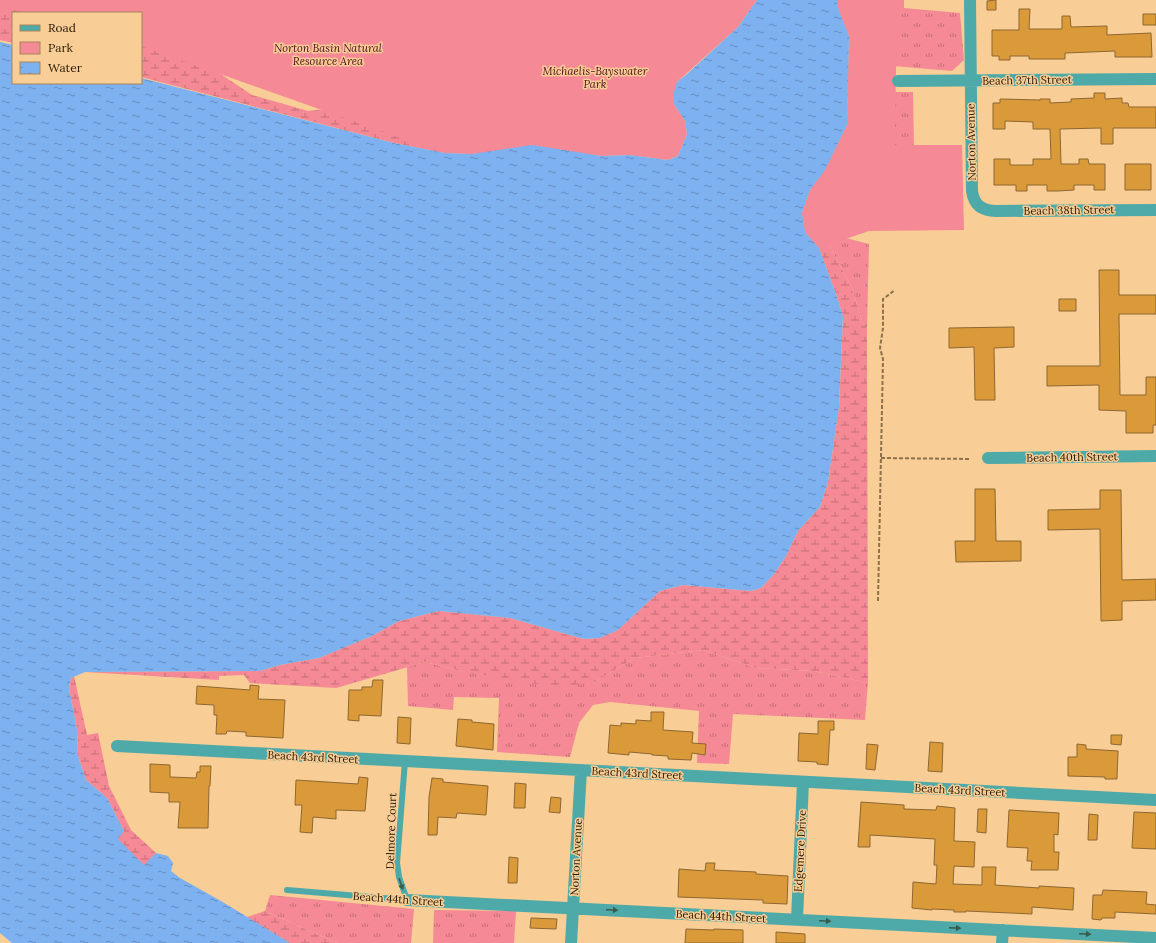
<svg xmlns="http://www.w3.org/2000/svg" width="1156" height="943" viewBox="0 0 1156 943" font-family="Lora,serif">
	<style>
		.grass { fill: url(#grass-tufts) }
		.wetland { fill: url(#wetland-marsh) }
		.park { fill: #f58996 }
		.water { fill: url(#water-ripples) }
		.building { fill: #db9a39; stroke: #8d6731 }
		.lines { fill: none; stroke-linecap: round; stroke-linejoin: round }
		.path { stroke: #8e714b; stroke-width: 2; stroke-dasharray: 4 2; stroke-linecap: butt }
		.service { stroke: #4eaaa8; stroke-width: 6 }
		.minor { stroke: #4eaaa8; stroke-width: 12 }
		.oneway { fill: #395a4d }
		.labels { text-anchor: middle; stroke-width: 3; stroke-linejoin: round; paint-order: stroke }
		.park-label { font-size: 11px; font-style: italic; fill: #4f0b1b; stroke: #f8cd96 }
		.street-label { font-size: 11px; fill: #281903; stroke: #f8cd96 }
	</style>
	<defs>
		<pattern id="grass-tufts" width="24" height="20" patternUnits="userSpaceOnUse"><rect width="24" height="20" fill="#f58996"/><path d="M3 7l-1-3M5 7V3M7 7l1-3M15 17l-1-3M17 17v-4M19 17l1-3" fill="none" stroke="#c66f78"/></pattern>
		<pattern id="wetland-marsh" width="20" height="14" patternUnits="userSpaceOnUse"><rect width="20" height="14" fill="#f58996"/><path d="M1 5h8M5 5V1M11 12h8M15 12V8" fill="none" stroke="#c66f78"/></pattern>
		<pattern id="water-ripples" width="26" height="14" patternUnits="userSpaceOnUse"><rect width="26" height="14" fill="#7db1f0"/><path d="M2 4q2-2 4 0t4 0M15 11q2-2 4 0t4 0" fill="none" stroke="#668fc0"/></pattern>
	</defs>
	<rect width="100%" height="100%" fill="#f8cd96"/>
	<path class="grass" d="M850 0H904V8L960 13 964 60 952 71 893 66V92H913L914 149 838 236 869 244 867 328 862 321 852 288 822 232 856 112Z
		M703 650 756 668 814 671 868 683 865 720 733 714 729 764 697 763 699 711 610 702 593 705 579 723 570 757 497 752 499 698 454 697 453 710 408 706 407 667 425 662 461 671 593 683 635 658Z
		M270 895 414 909 411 943H337L265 911Z
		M434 910 516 911 514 943H433Z"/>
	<path class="wetland" d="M0 0 126 13H13V43L0 40Z
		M837 0H850L866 26 858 56 853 84 856 112 843 151 819 196 822 232 852 288 862 321 867 328 868 683 814 671 756 668 703 650 635 658 593 683 555 687 461 671 425 662 336 688 250 683 244 675 219 676V680L85 672 260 671 280 665 319 658 372 636 399 621 439 611 510 618 584 639 600 638 618 630 660 591 683 585 751 591 761 588 775 573 786 556 798 531 820 507 828 482 839 407 843 316 836 294 819 248 805 232 802 213 810 190 825 170 847 125 849 36 839 11Z
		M141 27 171 41 252 95 308 111 372 104 525 133 645 157 629 155 445 153 394 143 141 77Z
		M74 676 87 735 98 733 109 786 131 830 156 853 144 866 117 839 124 831 107 798 86 780 78 756 77 730 69 688 71 678Z
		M265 911 337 943H290L247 917Z"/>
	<path class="park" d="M0 0H757L738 27 677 82 674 104 685 121 687 134 678 156 668 160 629 155 602 156 532 145 472 154 445 153 438 151 141 46V13H48L0 9Z
		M837 0H899L896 69 895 145H962L964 230 869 231 819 248 805 232 802 213 810 190 825 170 847 125 849 36 839 11Z"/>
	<path class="water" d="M757 0H837L839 11 849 36 847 125 825 170 810 190 802 213 805 232 819 248 836 294 843 316 839 407 828 482 820 507 798 531 786 556 775 573 761 588 751 591 683 585 660 591 618 630 600 638 584 639 510 618 439 611 399 621 372 636 319 658 280 665 260 671 85 672 71 678 69 688 77 730 78 756 86 780 107 798 124 831 118 839 144 865 156 853 168 856 173 863 171 871 180 878 221 901 290 943H12L0 933V42L13 45V83H141V78L394 143 445 153 472 154 532 145 602 156 629 155 668 160 678 156 687 134 685 121 674 104 673 95 677 82 687 74 738 27Z"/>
	<path class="building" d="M996 0V10H987V1Z
		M1019 9H1030L1029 29H1062V16H1070L1071 27 1107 26V35L1151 33 1152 57H1115V51L1065 53V59H1029V56H1010V60H999V56H992V30H1019Z
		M1143 14H1156V25H1143Z
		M1094 93H1105V99L1122 98V103H1128L1129 107H1156V128H1113V144H1101V128L1060 129 1061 164H1079V159H1088L1089 164H1105V190H1094V185H1074V190L1058 191H1047V185H1027V191H1016V185H994V159H1010V165H1033V159H1051L1050 129H1033V122L1005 121V129H993V103H1000V99L1040 100V99H1050V103L1071 102V99L1094 98Z
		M1125 164H1151V190H1125Z
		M1099 270H1119V295H1156V314H1119L1120 395H1146V377H1156V425H1153V433H1126V411L1099 410V385L1047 386V366H1100Z
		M1059 299H1076V311H1059Z
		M1014 327V347L994 348 995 400H975L974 347 949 348V328Z
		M975 489H995L996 541H1021V561L956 562 955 541H975Z
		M1100 490H1121L1122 580 1156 579V600L1122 601V620L1101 621 1100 529 1048 530V510L1100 509Z
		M373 680H383L381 716 359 715V721L348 720 349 690H362V687H372Z
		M250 685 259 686 258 699 285 700 283 738 246 736V732L227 731 226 734H216L217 715H214V705L196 704 197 686 250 690Z
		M651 712H664L663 730 693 732 692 743 706 744 705 755 692 753 691 760 668 759V756L652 755V754L629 752V755L608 753 610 725 621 726V723L636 724V720L651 721Z
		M398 717 411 718 410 744 397 743Z
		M458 719 472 720V722L494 724 493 750 456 746Z
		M818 721H834V730H830L828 765 817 764V762L798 761 799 733 818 734Z
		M1111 735H1122L1121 745 1111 744Z
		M930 742 943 743 942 772 928 771Z
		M867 744 878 745 875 770 866 769Z
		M1077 744 1086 745V749L1118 751 1117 779H1105V777L1068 776V757H1077Z
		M150 764 170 765V777L196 778 197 772H200V766H211L210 786H209L208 828H178L180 802H169V793L150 792Z
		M359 777 368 778 365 811 336 810V819L313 817 312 833 300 832 302 805H295L296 780 358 784Z
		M432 778 443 779V782L488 786 486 815 457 813 456 818 438 817 437 835H428L429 797Z
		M515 783 526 784 525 808H514Z
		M551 797 561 798 560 813 549 812Z
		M861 802 904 805V809L936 810 937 806 955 808 954 841 975 842 974 867 954 866 953 884 982 885V867H996L995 885 1039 888V886L1074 888 1073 910 1032 907V914L966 911V912H954V910L932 909V910L912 908 913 882 936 884 937 865H934L935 839 870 835V847H858Z
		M978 809H987L986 833 977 832Z
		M1009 810 1059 813 1058 835 1054 834V852H1059L1058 870H1031L1032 861H1027L1028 848 1007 847Z
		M1134 812 1156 813V849L1132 848Z
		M1089 814 1098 815 1097 840H1088Z
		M509 857 518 858 517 883H508Z
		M706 863H715L714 870 756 872V874L788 876 787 904 763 903V900L678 897 679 869 705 871Z
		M1103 890 1147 892 1146 904 1156 905V914L1115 912V918H1102L1101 920 1092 919 1093 895H1102Z
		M531 918 557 919 556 929 530 928Z
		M686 929 714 930V929L743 930V943H685Z
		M776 932 805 934V943H776Z"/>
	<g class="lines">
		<path class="path" d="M881 458 971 459
			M878 601 883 359 880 348 883 328V299L895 290"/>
		<path class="service" d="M287 890 407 900 399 877 397 863 405 761"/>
		<path class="minor" d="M970 0 972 191C974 205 982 211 996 211L1156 210
			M898 81 1156 79
			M988 458 1156 456
			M117 746 1156 800
			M407 900 1156 938
			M797 919 803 782
			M571 943 581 770
			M1002 943 1003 930"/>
	</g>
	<defs><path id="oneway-solid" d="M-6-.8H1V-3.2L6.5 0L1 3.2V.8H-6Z"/></defs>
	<g class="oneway">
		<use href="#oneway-solid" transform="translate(401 884) rotate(71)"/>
		<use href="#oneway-solid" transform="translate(612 910) rotate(3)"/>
		<use href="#oneway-solid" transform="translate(825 921) rotate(3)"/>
		<use href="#oneway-solid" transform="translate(955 928) rotate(3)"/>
		<use href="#oneway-solid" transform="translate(1085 934) rotate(3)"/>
	</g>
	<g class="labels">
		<g class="park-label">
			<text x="328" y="52">Norton Basin Natural<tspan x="328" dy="13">Resource Area</tspan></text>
			<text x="595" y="75">Michaelis-Bayswater<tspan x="595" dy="13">Park</tspan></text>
		</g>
		<g class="street-label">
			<text transform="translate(1027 80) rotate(-1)" y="4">Beach 37th Street</text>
			<text transform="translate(971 142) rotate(-91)" y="4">Norton Avenue</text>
			<text transform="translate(1069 210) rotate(-1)" y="4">Beach 38th Street</text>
			<text transform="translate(1072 457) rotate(-1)" y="4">Beach 40th Street</text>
			<text transform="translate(313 757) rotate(3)" y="4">Beach 43rd Street</text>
			<text transform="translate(637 773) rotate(3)" y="4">Beach 43rd Street</text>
			<text transform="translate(960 790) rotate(3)" y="4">Beach 43rd Street</text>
			<text transform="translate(391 831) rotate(-88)" y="4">Delmore Court</text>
			<text transform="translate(800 851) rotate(-87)" y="4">Edgemere Drive</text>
			<text transform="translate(576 857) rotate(-87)" y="4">Norton Avenue</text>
			<text transform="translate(398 899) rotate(4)" y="4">Beach 44th Street</text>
			<text transform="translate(721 916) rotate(3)" y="4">Beach 44th Street</text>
		</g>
	</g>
	<rect x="12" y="12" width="130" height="72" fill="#f8cd96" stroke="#a5855b"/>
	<rect x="20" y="25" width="20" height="6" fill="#4eaaa8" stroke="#a5855b"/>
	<text x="48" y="32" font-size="12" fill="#281903">Road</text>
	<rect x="20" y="42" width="20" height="12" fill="#f58996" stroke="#a5855b"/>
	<text x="48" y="52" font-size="12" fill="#281903">Park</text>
	<rect x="20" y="62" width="20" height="12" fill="url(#water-ripples)" stroke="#a5855b"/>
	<text x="48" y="72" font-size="12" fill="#281903">Water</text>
</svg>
